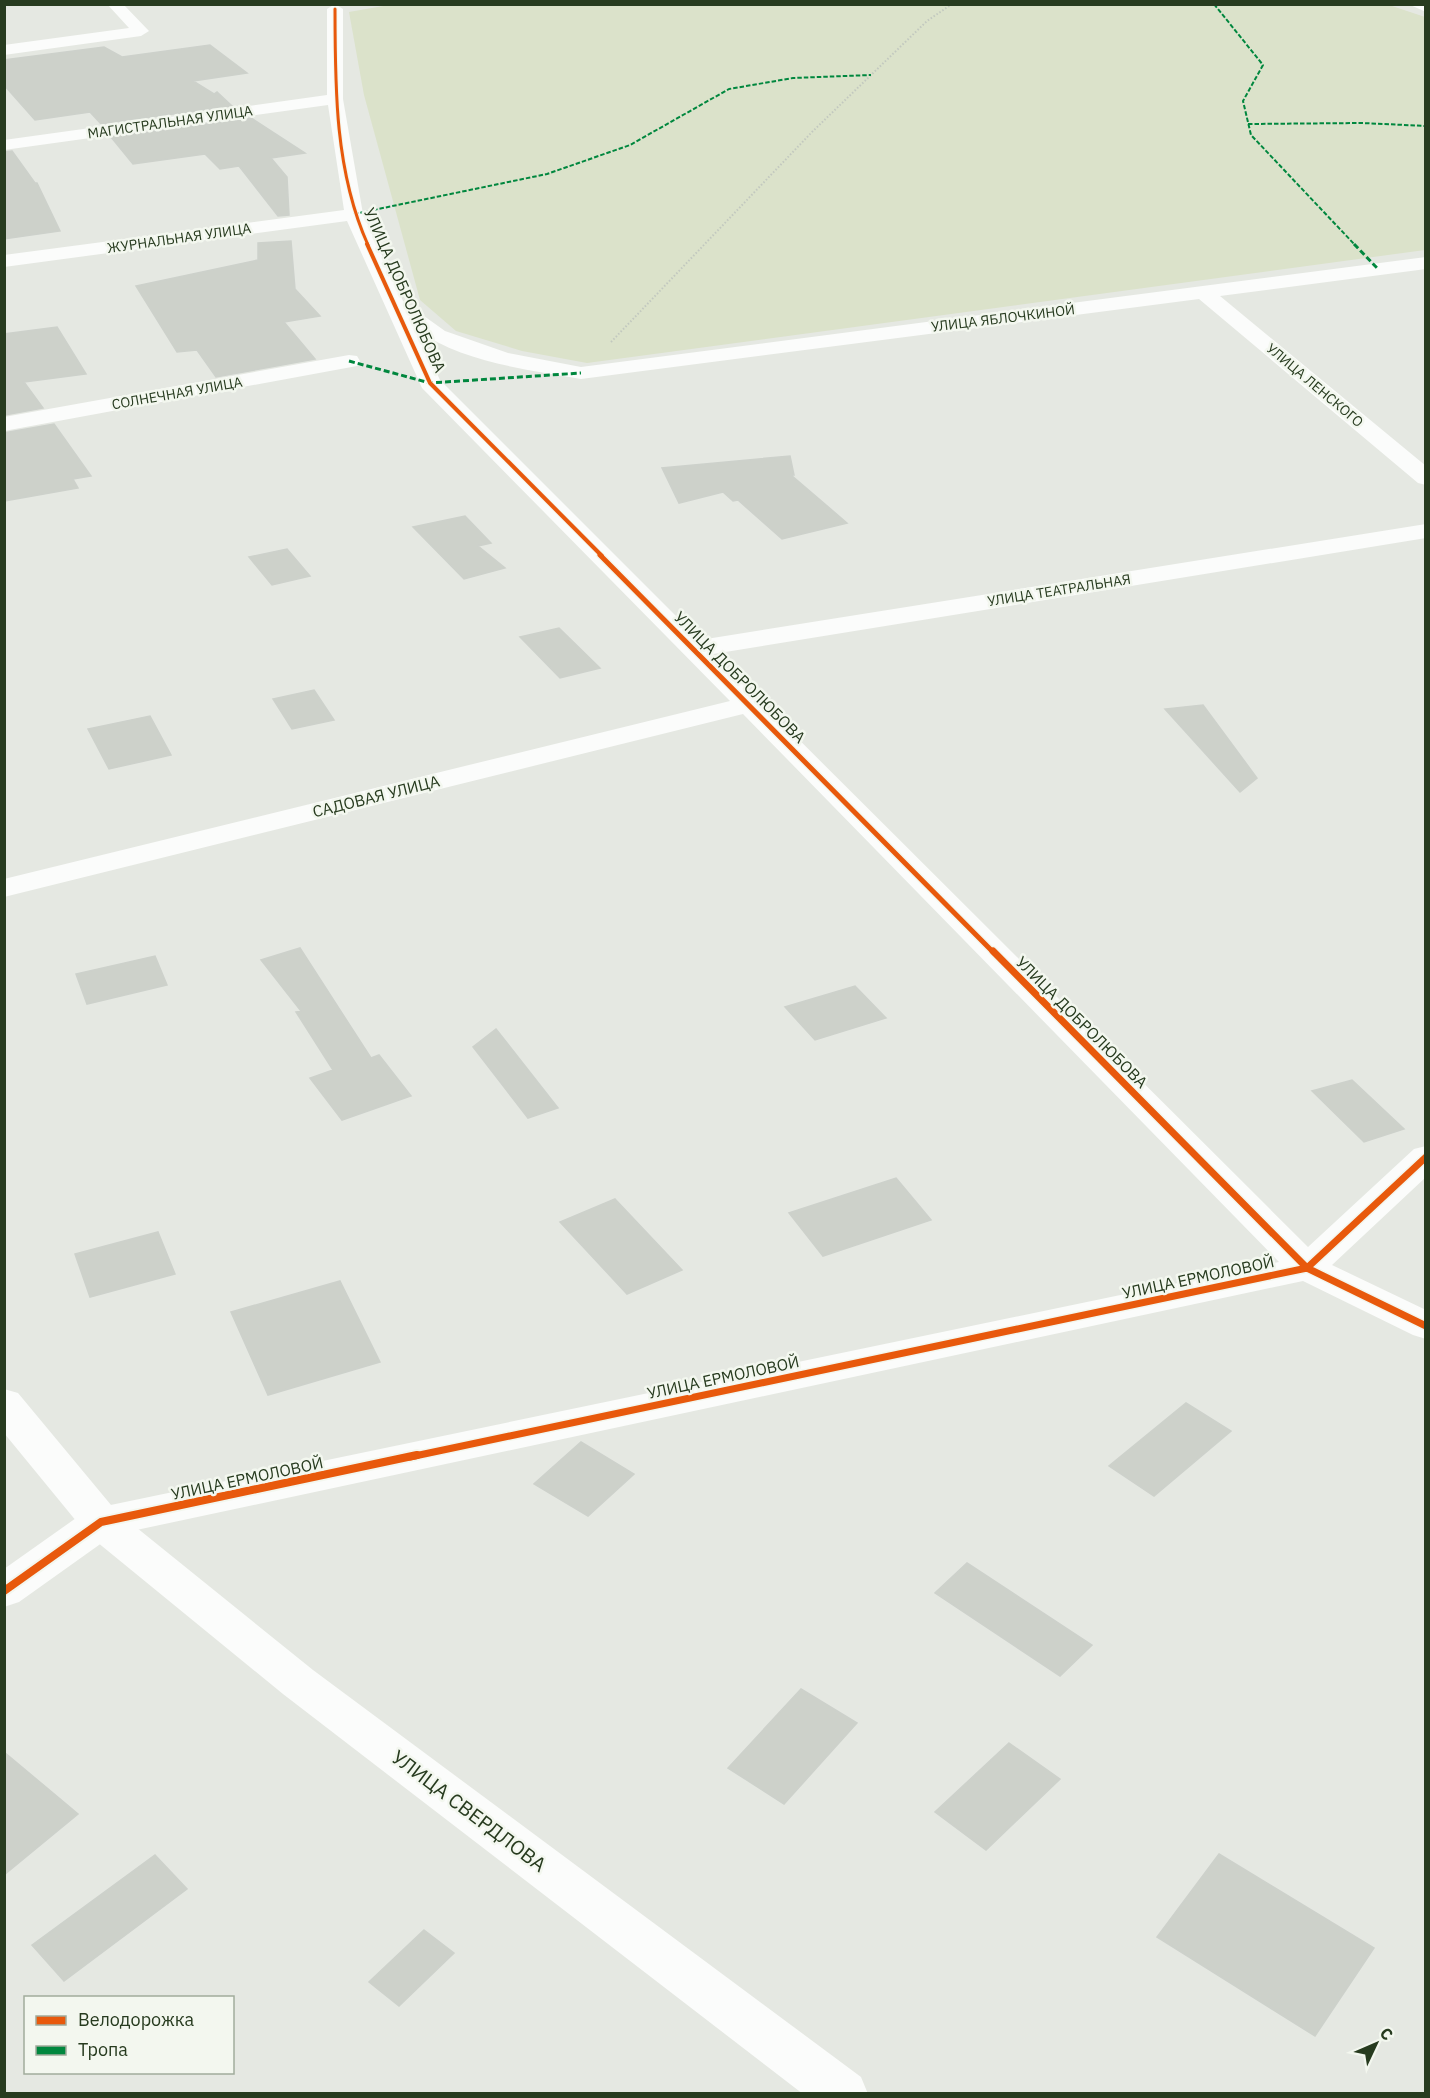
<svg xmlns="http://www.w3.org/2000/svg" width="1430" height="2098" viewBox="0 0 1430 2098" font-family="'IBM Plex Sans',sans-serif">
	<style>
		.green { fill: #dbe2ca }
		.building { fill: #cdd1ca; stroke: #cdd1cb; stroke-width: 1.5 }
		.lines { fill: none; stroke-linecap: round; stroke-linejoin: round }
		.path { stroke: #c2c8bf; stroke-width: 2; stroke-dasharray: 1.5 2; stroke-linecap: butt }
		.street { fill: #fbfcfb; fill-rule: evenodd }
		.secondary { fill: #fbfcfb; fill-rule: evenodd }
		.quiet-far1 { stroke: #00873e; stroke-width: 2; stroke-dasharray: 4.5 2; stroke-linecap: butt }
		.quiet { stroke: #00873e; stroke-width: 3; stroke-dasharray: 6 3; stroke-linecap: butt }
		.cycleway-far4-casing { stroke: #f3f7ef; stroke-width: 5 }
		.cycleway-far3-casing { stroke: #f3f7ef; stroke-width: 6 }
		.cycleway-far2-casing { stroke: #f3f7ef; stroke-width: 8 }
		.cycleway-far1-casing { stroke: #f3f7ef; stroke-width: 10 }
		.cycleway-casing { stroke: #f3f7ef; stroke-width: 12 }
		.cycleway-far4 { stroke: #e8590c; stroke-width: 3 }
		.cycleway-far3 { stroke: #e8590c; stroke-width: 4 }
		.cycleway-far2 { stroke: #e8590c; stroke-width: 5 }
		.cycleway-far1 { stroke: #e8590c; stroke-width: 7 }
		.cycleway { stroke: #e8590c; stroke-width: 8 }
		.labels { text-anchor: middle; stroke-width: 5; stroke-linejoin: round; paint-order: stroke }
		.far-street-label { font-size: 14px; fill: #273b1f; stroke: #f3f7ef }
		.street-label { font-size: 16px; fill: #273b1f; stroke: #f3f7ef }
		.near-street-label { font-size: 20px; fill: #273b1f; stroke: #f3f7ef }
	</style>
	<rect width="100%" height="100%" fill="#e5e8e2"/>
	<path class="green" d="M389 5H1389L1425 17V250L587 363 522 351 456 331 420 300 364 95 349 12Z"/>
	<path class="building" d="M210 45 247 73 193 81 214 94 217 92 232 106 101 124 90 112 35 120 4 85V60L104 47 122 57Z
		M251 118 305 153 271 158 287 177 289 215 278 216 239 166 220 169 205 154 133 164 111 137Z
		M12 151 35 183H37L60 231 4 239V152Z
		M291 241 295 289 320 316 284 322 315 359 216 377 197 350 177 352 136 286 258 260V243Z
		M57 327 86 374 24 382 43 408 4 415V334Z
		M54 424 91 476 73 479 78 488 4 501V433Z
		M790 456 794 475H791L847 523 782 539 738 500 733 501 723 492 679 503 662 468Z
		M465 516 491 543 478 546 505 568 464 579 413 527Z
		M287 549 310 576 272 585 249 557Z
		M559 628 600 668 560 678 520 637Z
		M314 690 334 720 292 729 273 699Z
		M1203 705 1257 778 1240 792 1165 709Z
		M150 716 171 755 109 769 88 729Z
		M300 948 371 1058 379 1055 411 1096 342 1120 310 1078 333 1070 296 1012 301 1011 261 960Z
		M155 956 167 985 87 1004 76 974Z
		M855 986 886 1018 815 1040 785 1007Z
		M496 1029 558 1108 528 1118 473 1047Z
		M1352 1080 1404 1129 1364 1142 1312 1091Z
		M896 1178 931 1220 823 1256 789 1213Z
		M615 1199 682 1270 627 1294 560 1222Z
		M158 1232 175 1274 90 1297 75 1254Z
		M340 1281 380 1362 268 1395 231 1312Z
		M1186 1403 1231 1431 1154 1496 1109 1466Z
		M581 1442 634 1474 588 1516 534 1484Z
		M967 1563 1092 1645 1060 1676 935 1593Z
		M801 1689 857 1723 784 1804 728 1768Z
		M1009 1743 1060 1779 986 1850 935 1812Z
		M4 1752 78 1814 4 1875Z
		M1219 1854 1374 1948 1315 2036 1157 1937Z
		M155 1855 187 1889 64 1981 32 1945Z
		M424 1930 454 1953 399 2006 369 1982Z"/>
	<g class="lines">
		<path class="path" d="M611 342 812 132 927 21 952 4"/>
		<path class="street" d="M107 4H123L149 31 141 36 4 55V45L129 28Z
			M335 4 343 9V99L363 214 403 301 445 331 508 353 581 367 1426 257V269L1220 296 1426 466V485L1418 483 1199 299 581 379C526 369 463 363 416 329L440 380 700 640 1426 524V538L713 654 1308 1247 1414 1149 1426 1146V1177L1332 1265 1426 1310V1339L1413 1335 1303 1281 113 1535 19 1602 4 1607V1569L86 1511 101 1507 1279 1262 743 714 4 897V879L730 701 422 388 347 221 4 267V255L344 210 328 105 4 150V140L327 95V9Z
			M1408 4H1426V12Z
			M349 355 357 356 360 361 357 366 4 431V417Z"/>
		<path class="secondary" d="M4 1389 18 1393 116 1511 313 1670 861 2077 868 2094H803L283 1694 86 1533 4 1433Z"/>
		<path class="quiet-far1" d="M1214 4 1263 65 1243 101 1251 135 1355 245
			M1248 124 1362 123 1426 126
			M354 214 547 174 630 145 729 89 793 78 871 75"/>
		<path class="quiet" d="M1354 244 1377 268
			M349 361 430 383 581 373"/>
		<g class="cycleway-far4-casing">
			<path id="cycleway-far4" d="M335 9C335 88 335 172 368 245"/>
		</g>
		<g class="cycleway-far3-casing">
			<path id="cycleway-far3" d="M367 244 430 383 602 556"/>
		</g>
		<g class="cycleway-far2-casing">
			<path id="cycleway-far2" d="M600 555 994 953"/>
		</g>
		<g class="cycleway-far1-casing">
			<path id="cycleway-far1" d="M993 951 1307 1268 1426 1326
				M410 1457 1307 1268 1426 1157"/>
		</g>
		<g class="cycleway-casing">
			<path id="cycleway" d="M4 1591 101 1522 417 1455"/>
		</g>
		<use href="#cycleway-far4" class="cycleway-far4"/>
		<use href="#cycleway-far3" class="cycleway-far3"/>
		<use href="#cycleway-far2" class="cycleway-far2"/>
		<use href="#cycleway-far1" class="cycleway-far1"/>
		<use href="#cycleway" class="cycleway"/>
	</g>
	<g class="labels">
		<g class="far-street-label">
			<text transform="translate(170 122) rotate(-8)" y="5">МАГИСТРАЛЬНАЯ УЛИЦА</text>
			<text transform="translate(179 238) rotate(-8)" y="5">ЖУРНАЛЬНАЯ УЛИЦА</text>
			<text transform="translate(1003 318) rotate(-7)" y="5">УЛИЦА ЯБЛОЧКИНОЙ</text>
			<text transform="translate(1315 385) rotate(40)" y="5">УЛИЦА ЛЕНСКОГО</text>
			<text transform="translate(177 393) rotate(-10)" y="5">СОЛНЕЧНАЯ УЛИЦА</text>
			<text transform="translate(1059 590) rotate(-9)" y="5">УЛИЦА ТЕАТРАЛЬНАЯ</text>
		</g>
		<g class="street-label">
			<text transform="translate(405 290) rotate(66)" y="6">УЛИЦА ДОБРОЛЮБОВА</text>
			<text transform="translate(740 677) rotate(45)" y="6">УЛИЦА ДОБРОЛЮБОВА</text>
			<text transform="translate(376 796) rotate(-14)" y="6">САДОВАЯ УЛИЦА</text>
			<text transform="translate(1082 1022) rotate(45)" y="6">УЛИЦА ДОБРОЛЮБОВА</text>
			<text transform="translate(1198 1277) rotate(-12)" y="6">УЛИЦА ЕРМОЛОВОЙ</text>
			<text transform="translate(723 1377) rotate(-12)" y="6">УЛИЦА ЕРМОЛОВОЙ</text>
			<text transform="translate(247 1478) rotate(-12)" y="6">УЛИЦА ЕРМОЛОВОЙ</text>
		</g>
		<g class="near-street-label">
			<text transform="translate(469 1811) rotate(37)" y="7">УЛИЦА СВЕРДЛОВА</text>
		</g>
	</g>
	<rect width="1430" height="2098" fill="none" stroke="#273b1f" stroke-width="12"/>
	<rect x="24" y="1996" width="210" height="78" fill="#f3f7ef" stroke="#a1ac9c" stroke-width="1.5"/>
	<rect x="36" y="2016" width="30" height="9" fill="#e8590c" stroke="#a1ac9c" stroke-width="1.5"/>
	<text x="78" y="2026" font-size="18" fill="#273b1f">Велодорожка</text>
	<rect x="36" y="2046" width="30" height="9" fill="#00873e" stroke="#a1ac9c" stroke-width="1.5"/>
	<text x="78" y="2056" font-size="18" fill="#273b1f">Тропа</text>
	<g transform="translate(1376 2044) rotate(46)" stroke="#f3f7ef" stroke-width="4.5" paint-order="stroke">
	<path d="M0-4.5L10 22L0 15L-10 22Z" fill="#273b1f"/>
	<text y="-9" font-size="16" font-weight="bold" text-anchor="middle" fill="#273b1f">С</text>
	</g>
</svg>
